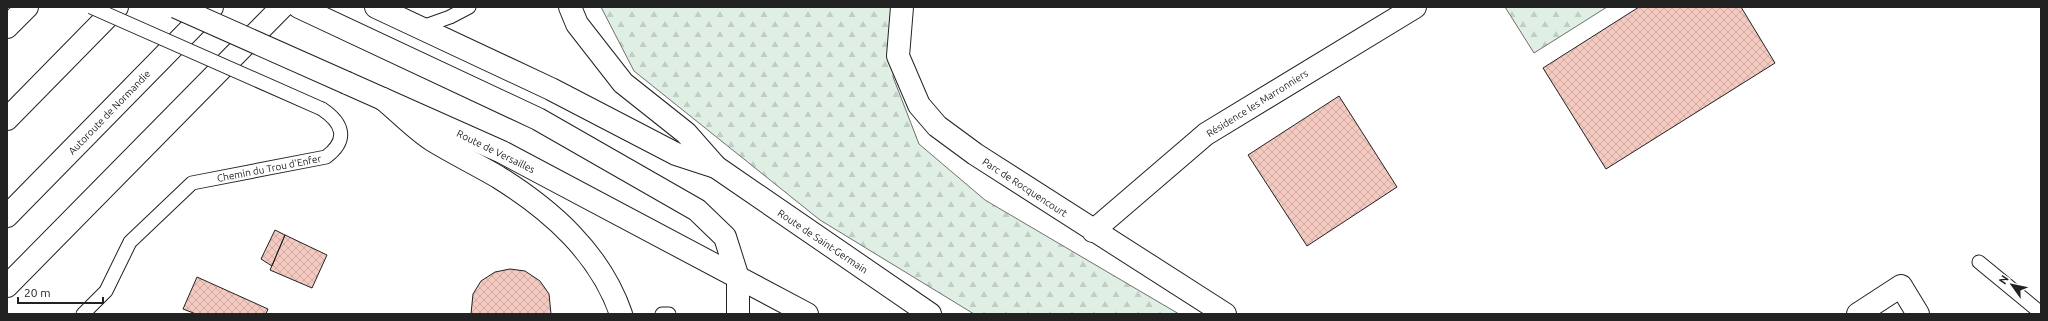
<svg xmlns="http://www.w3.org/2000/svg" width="2048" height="321" viewBox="0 0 2048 321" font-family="Ubuntu,sans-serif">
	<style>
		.forest { fill: url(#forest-firs); stroke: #6f6f6f }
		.building { fill: url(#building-cross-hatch); stroke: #222 }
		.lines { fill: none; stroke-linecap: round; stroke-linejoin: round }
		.lane-casing { stroke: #222; stroke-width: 15 }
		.street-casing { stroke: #222; stroke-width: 24 }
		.primary-casing { stroke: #222; stroke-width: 24 }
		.highway-casing { stroke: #222; stroke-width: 24 }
		.lane { stroke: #fff; stroke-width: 13 }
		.street { stroke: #fff; stroke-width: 22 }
		.primary { stroke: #fff; stroke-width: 22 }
		.highway { stroke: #fff; stroke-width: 22 }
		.lane-bridge-casing { stroke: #222; stroke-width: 15; stroke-linecap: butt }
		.primary-bridge-casing { stroke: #222; stroke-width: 24; stroke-linecap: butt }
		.lane-bridge { stroke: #fff; stroke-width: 13 }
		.primary-bridge { stroke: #fff; stroke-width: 22 }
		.labels { text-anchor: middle; stroke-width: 3; stroke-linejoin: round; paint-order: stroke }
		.street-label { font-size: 10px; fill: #222; stroke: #fff }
	</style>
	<defs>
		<pattern id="forest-firs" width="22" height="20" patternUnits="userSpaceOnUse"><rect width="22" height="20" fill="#e0efe3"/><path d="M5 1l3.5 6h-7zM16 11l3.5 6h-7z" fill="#c0cdc2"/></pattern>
		<pattern id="building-cross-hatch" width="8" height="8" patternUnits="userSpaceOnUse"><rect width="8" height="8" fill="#f3c9c0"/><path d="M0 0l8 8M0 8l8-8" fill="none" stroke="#d0aca5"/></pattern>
	</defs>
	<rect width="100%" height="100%" fill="#fff"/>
	<path class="forest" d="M601 7H900L893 77 919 144 985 200 1179 314H974L820 220 634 71Z
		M1505 7H1607L1534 53Z"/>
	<path class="building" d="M1639 7H1741L1775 63 1606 169 1543 68Z
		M1339 96 1397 187 1307 246 1248 155Z
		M275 230 285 235 272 266 261 259Z
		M285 235 327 255 312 288 270 270Z
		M510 269 525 271 540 281 549 294 551 314H471L473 294 481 281 495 272Z
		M197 277 268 309 266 314H196L183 309Z"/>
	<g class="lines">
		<g class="lane-casing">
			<path id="lane" d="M422 27 450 17 469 7
				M1979 262 2041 313
				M83 314 106 291 130 242 192 183 326 157C349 140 343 123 322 109
				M662 314H669"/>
		</g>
		<g class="street-casing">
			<path id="street" d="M902 7 898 56 919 105 937 126 975 154 1225 314
				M1093 231 1206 134 1415 7
				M1858 314 1901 286 1918 314"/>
		</g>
		<g class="primary-casing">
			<path id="primary" d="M376 7 551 89 676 154 716 167 930 314
				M347 83 502 152 807 314"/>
		</g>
		<g class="highway-casing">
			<path id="highway" d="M299 7 538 119 697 210 725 237 738 278V314
				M570 7 577 24 623 83 686 133 716 167
				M7 27 27 7
				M383 99C399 112 415 129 432 140 453 153 476 164 498 177 551 210 600 253 621 314
				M7 119 117 7
				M7 216 212 7
				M7 286 282 7"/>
		</g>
		<use href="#lane" class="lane"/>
		<use href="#street" class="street"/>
		<use href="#primary" class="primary"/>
		<use href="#highway" class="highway"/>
		<g class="lane-bridge-casing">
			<path id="lane-bridge" d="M91 7 322 109"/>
		</g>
		<g class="primary-bridge-casing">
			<path id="primary-bridge" d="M176 7 347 83"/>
		</g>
		<use href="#lane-bridge" class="lane-bridge"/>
		<use href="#primary-bridge" class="primary-bridge"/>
	</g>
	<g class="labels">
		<g class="street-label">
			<text transform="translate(1257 103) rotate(-32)" y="4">Résidence les Marronniers</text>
			<text transform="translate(109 112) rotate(-46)" y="4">Autoroute de Normandie</text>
			<text transform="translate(496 151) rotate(26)" y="4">Route de Versailles</text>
			<text transform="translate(269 168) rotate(-11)" y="4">Chemin du Trou d'Enfer</text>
			<text transform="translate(1025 187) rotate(33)" y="4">Parc de Rocquencourt</text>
			<text transform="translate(823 241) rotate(34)" y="4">Route de Saint-Germain</text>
		</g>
	</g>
	<rect width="2048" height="321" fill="none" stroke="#222222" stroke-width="16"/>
	<g transform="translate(2012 285) rotate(303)" stroke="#ffffff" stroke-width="3" paint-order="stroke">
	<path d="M0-3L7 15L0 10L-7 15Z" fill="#222222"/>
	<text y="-6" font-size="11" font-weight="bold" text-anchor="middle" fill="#222222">N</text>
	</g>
	<path d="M18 297v6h85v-6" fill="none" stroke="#222222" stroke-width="2"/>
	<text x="24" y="297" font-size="12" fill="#222222" stroke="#ffffff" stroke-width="3" paint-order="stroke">20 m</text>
</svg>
